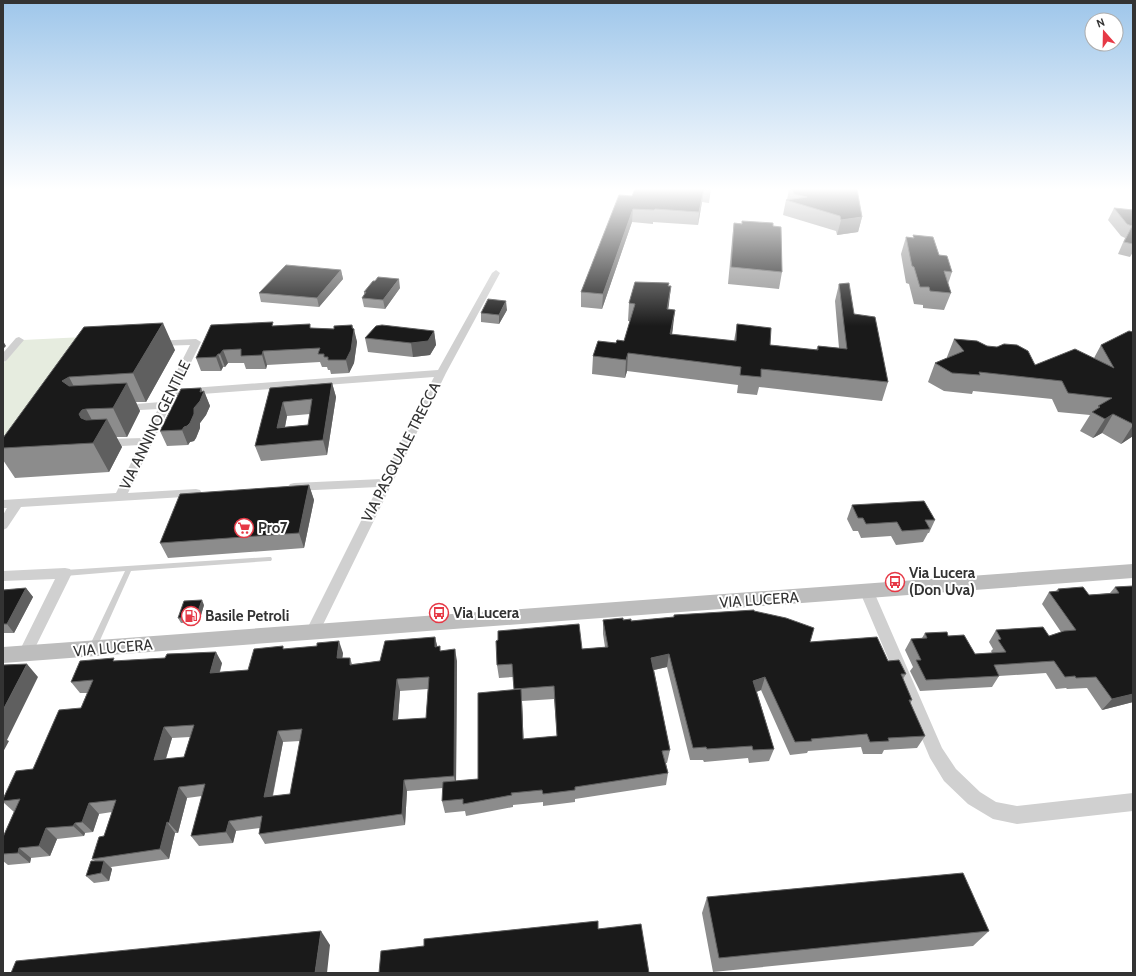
<svg xmlns="http://www.w3.org/2000/svg" width="1136" height="976" viewBox="0 0 1136 976" font-family="Cabin,sans-serif">
	<style>
		.green { fill: #e6ecdf }
		.lines { fill: none; stroke-linecap: round; stroke-linejoin: round }
		.lane { fill: #d0d0d0; fill-rule: evenodd }
		.street { fill: #d0d0d0; fill-rule: evenodd }
		.secondary { fill: #bdbdbd; fill-rule: evenodd }
		.wall { fill: #8c8c8c; fill-rule: evenodd }
		.shaded-wall { fill: #5f5f5f }
		.building { fill: #1a1a1a; stroke: #5f5f5f; fill-rule: evenodd }
		.labels { text-anchor: middle; stroke-width: 4; stroke-linejoin: round; paint-order: stroke }
		.street-label { font-size: 15px; fill: #333; stroke: #fff }
		.poi-label { font-size: 15px; font-weight: bold; fill: #333; stroke: #fff; text-anchor: start }
	</style>
	<rect width="100%" height="100%" fill="#fff"/>
	<path class="green" d="M104 336 3 458V364L23 340Z"/>
	<g class="lines">
		<path class="lane" d="M269 557H271L272 559 271 561H269L131 571 97 647 96 649 93 650 90 649 89 647 125 571 65 576 63 575 62 573 63 571 65 570Z"/>
		<path class="street" d="M496 270 500 273 446 373 317 637 312 639 307 637 305 633 378 487 294 491 290 490 288 487 290 484 294 483 382 479 434 377 175 396 128 493 196 489 200 490 202 493 200 496 21 507 7 528 3 530V515L7 508H3V500L116 493 140 445 104 447 100 446 98 443 100 440 104 439 144 438 158 409 123 411 118 408 123 405 161 402 190 345 157 346 154 345 152 343 154 341 196 339 201 342 178 389 438 370 492 273Z
			M19 337 24 340 6 361 3 362V353L16 338Z
			M65 568 70 569 72 573 30 658 25 660 20 658 18 654 55 579 3 581V571Z
			M867 587 872 588 874 592 942 748 956 769 980 792 996 802 1017 806 1133 793V811L1017 824 993 819 968 804 944 781 930 758 860 592 862 588Z"/>
		<path class="secondary" d="M1133 564V578L3 663V647Z"/>
	</g>
	<path class="wall" d="M635 189H711L709 203 702 202 698 225 653 222V224L632 222 602 309 581 307V292L632 196Z
		M789 189H857L862 217 858 232 837 235 836 231 783 215 786 200H787Z
		M1114 208 1133 210V252L1130 257 1118 254 1125 238 1121 236 1108 220Z
		M734 223 773 226 782 272 779 289 728 284 732 240Z
		M913 235 939 255 952 272 948 284 951 293 944 310 923 308V305L914 304 909 284 906 283 901 254 906 237 913 238Z
		M341 270 343 279 319 307 261 302 259 293Z
		M839 284 888 382 882 401 759 387 757 395 737 393 738 385 627 371 625 378 592 374 593 356 616 343 624 341 630 321H628L629 303 668 286 669 304 668 309 673 327 672 335 734 341 737 324 770 345 816 350 818 346 839 348 835 301Z
		M400 288 385 309 364 307 362 298 364 295V292Z
		M507 310 499 324 481 322V313Z
		M352 325 357 342 354 363 349 373 331 374 330 370H328L327 367H322L320 362 267 365 266 369H246L244 363H228L225 367H223L221 371H201L196 358 274 326 334 329Z
		M84 327 175 350 146 402H136L140 411 127 437H116L122 447 109 472 15 478 3 460V438Z
		M434 331 436 345 430 355 413 357 368 352 365 338Z
		M1133 332V436L1121 444 1102 433 1093 438 1080 431 1090 415 1058 412 1052 399 973 391 972 394 944 391 928 382 935 363 947 358V357L954 339 987 346 1035 365 1094 358 1101 345Z
		M332 383 336 397 327 455 261 461 255 446 270 388ZM310 414 308 425 285 427 287 416Z
		M201 388 202 391H204L210 406 206 415 200 423V428L196 438 194 441 190 442 188 445 167 446 160 431Z
		M309 485 314 500 304 548 168 558 160 543Z
		M852 505 935 520 929 533H928L923 542 896 545 891 536 861 538 858 531H853L847 519Z
		M1133 586V702L1102 710 1087 688 1067 689 1066 688 1056 689 1046 673 999 676 992 687 920 691 910 671 913 667 905 650 911 639 922 638 925 633 948 636 975 654 992 653 991 651 993 649 989 642 996 630 1049 636 1061 632 1042 604 1049 592 1056 591 1058 589 1089 595 1110 593 1115 587Z
		M26 588 33 597 14 633H3V590Z
		M204 605 199 622 181 623 178 618Z
		M754 611 810 642 888 661 906 674 903 679 912 700 910 704 925 736 917 748 884 750 882 754H863L861 747 808 751 807 753 790 755 761 690 757 692 774 749 769 761 749 763 748 758 704 762 703 760H690L667 667 654 670 670 750 667 763H666L668 773 666 785 575 799V802L543 806V802L513 805V807L466 816 465 811 445 813 442 801 443 788 407 791 405 825 265 844 259 834 260 828 236 831 233 843 199 846 191 836 202 796 187 798 178 833H175L169 859 111 867 112 869 109 881 94 883 86 876 95 861 92 859 104 836 112 812 99 814 93 832 85 833 84 836 57 839 50 856 31 858 30 863 8 865 3 861V837L14 812 3 802V799L33 769 81 708 87 693H80L71 682 116 661 222 663 220 672 248 670 284 649 343 653 342 658H350L352 664 380 661 435 637 437 647 440 646V651L457 661 456 781 478 779 514 690 513 677 499 678 497 665 582 649 605 647 603 634V620H623L631 621 674 617V615ZM428 689 426 718 398 720 400 691ZM554 699 557 736 523 739 522 701ZM190 737 184 757 166 759 172 738ZM300 741 290 794 273 796 283 742Z
		M707 897 989 931 973 946 713 972 702 913Z"/>
	<path class="shaded-wall" d="M704 189 702 202 698 225 699 212Z
		M633 209 632 222 602 309 603 294Z
		M862 217 858 232 837 235 841 220Z
		M341 270 343 279 319 307 317 298Z
		M399 279 400 288 385 309 383 300Z
		M671 286 669 304 665 327 667 309Z
		M506 301 507 310 499 324V315Z
		M675 310 673 327 669 352 670 334Z
		M163 323 175 350 146 402 133 373Z
		M352 325 354 333V329L357 342 354 363 349 373 346 360Z
		M434 331 436 345 430 355 413 357 411 343Z
		M3 341 6 346 3 349Z
		M223 350 228 363 225 367 220 354Z
		M263 351 267 365 266 369 262 355Z
		M628 353 627 371 625 378 626 360Z
		M218 354 223 367 221 371 216 357Z
		M69 377 84 406 62 381Z
		M127 383 140 411 127 437 113 408Z
		M332 383 336 397 327 455 323 440Z
		M201 388 203 394 204 391 210 406 206 415 200 423V428L196 438 194 441 190 442 188 445 182 430 194 408Z
		M283 402 287 416 282 442 277 428Z
		M86 409 99 433 107 419 122 447 109 472 93 443 79 414 82 410Z
		M1113 414 1102 433 1093 438 1105 419Z
		M1133 425V436L1121 444Z
		M309 485 314 500 304 548 299 533Z
		M26 588 33 597 14 633 7 624Z
		M202 600 204 605 199 622 196 617Z
		M435 637 438 649 435 647Z
		M339 641 343 653 341 669 337 658Z
		M455 649 457 661 456 787 454 776Z
		M216 652 222 663 216 684 210 673Z
		M669 654 667 667 649 671 651 658Z
		M27 664 38 677 7 740 9 741 3 752V710Z
		M765 677 761 690 749 694 753 681Z
		M397 679 400 691 397 732 393 720Z
		M521 689 522 702 524 751 523 739Z
		M1133 694V702L1102 710 1112 699Z
		M164 727 172 738 162 771 154 760Z
		M278 731 283 742 270 808 264 797Z
		M404 780 407 791 405 825 402 814Z
		M179 787 187 798 178 833 169 823Z
		M89 803 99 814 93 832 82 822Z
		M229 821 236 831 233 843 226 832Z
		M167 822 175 833 169 859 160 849Z
		M75 823 85 833 84 836 73 826Z
		M46 828 57 839 50 856 39 846Z
		M19 848 31 858 30 863 18 853Z
		M104 861 112 869 109 881 101 873Z
		M321 931 330 945 327 973H315Z"/>
	<path class="building" d="M635 189H704L699 212 655 209 654 210 633 209 603 294 581 292 619 195 632 196Z
		M792 189H857L862 217 841 220 840 216 786 200 807 197 794 194Z
		M1114 208 1133 210V244L1124 242 1132 226 1127 224Z
		M742 221 773 223V226L781 227 782 272 731 267 734 223 742 224Z
		M913 235 933 237 939 255 947 256 952 272 944 271 951 293 930 291 929 287H920L914 267 912 266 906 237 914 238Z
		M286 265 341 270 317 298 259 293Z
		M378 277 399 279 383 300 362 298 366 292H364L373 281H375Z
		M635 282 669 283 668 286H671L667 309 675 310 670 334 736 341 737 324 771 328 770 345 818 350V346L847 349 839 284 849 283 854 314 875 317 888 382 761 369V377L740 375 741 367 628 353 626 360 593 356 598 341 616 343 617 340 624 341 635 304 629 303Z
		M488 299 506 301 499 315 481 313Z
		M273 322 272 326 310 324V328L334 329V326L352 325V328L354 329 351 350 346 360H328V357H324V354H318L320 348 263 351 262 355 241 356V349L223 350 220 354H218L216 357 196 358 211 325Z
		M163 323 133 373 69 377 62 381 69 386 127 383 113 408 86 409 82 410 79 414 81 418 86 420 107 419 93 443 3 448V438L84 327Z
		M382 325 434 331 428 341 411 343 365 338 376 326Z
		M1129 331 1133 332V424L1113 414 1105 419 1092 412 1100 407 1098 406 1112 398 1068 393 1062 381 979 372 980 375 952 373 935 363 964 351 954 339 977 341 987 346 997 347 1004 344 1017 345 1028 351 1035 365 1075 349 1114 368 1101 345Z
		M332 383 323 440 255 446 270 388ZM312 399 308 425 277 428 283 402Z
		M201 388 200 392 204 391 200 401 194 408V414L190 423 187 426 184 427 182 430 160 431 181 389Z
		M309 485 299 533 160 543 180 494Z
		M924 501 935 520H925L930 529 902 531 897 522 866 524 863 518H858L852 505Z
		M1133 586V694L1112 699 1096 677 1076 678 1075 676 1065 677 1054 661 994 665 999 676 926 680 916 660H921L911 639 927 638 925 633 947 632 948 636 964 635 975 654 1006 652 998 640 1001 639 996 630 1043 627 1049 636 1064 631 1076 630 1049 592 1059 591 1058 589 1083 587 1089 595 1119 593 1115 587Z
		M26 588 7 624H3V590Z
		M202 600 196 617 178 618 184 601Z
		M754 610V611L786 618 814 628 810 642 877 637 888 661 899 660 906 674H901L912 700H909L925 736 888 738 889 741 870 742 867 734 811 739 812 741 795 742 765 677 753 681 774 749 753 750 752 746 707 749 706 747 693 748 669 654 651 658 670 750 662 751 668 773 575 787V790L543 794 542 790 511 793 512 795 463 804V799L442 801 443 782 478 779V693L521 689 523 739 557 736 554 686 514 689 512 664 497 665 496 641 498 640V631L579 624 582 649 608 647 603 620 623 618V620L631 619V621L674 617V615Z
		M435 637V647L440 646V651L455 649 454 776 404 780 402 814 259 834 262 816 229 821 226 832 191 836 205 784 179 787 169 823 167 822 160 849 92 859 99 837 104 836 116 800 89 803 82 822 75 823 73 826 46 828 39 846 19 848 18 853 3 854V837L20 799 3 801V799L16 771 33 769 59 710 81 708 93 680 71 682 80 661 114 658 113 661 165 658 167 654 216 652 210 673 248 670 254 649 283 646V649L317 646V643L339 641 337 658H350V665L380 661 385 641ZM429 677 426 718 393 720 397 679ZM194 725 184 757 154 760 164 727ZM302 729 290 794 264 797 278 731Z
		M27 664 3 710V665Z
		M91 861H104L101 873 86 876Z
		M963 873 989 931 719 958 707 897Z
		M598 921V929L641 924 649 973H379L381 951 424 946V939Z
		M321 931 315 973H11L16 961Z"/>
	<linearGradient id="sky" x2="0" y2="1"><stop stop-color="#9ec6ea"/><stop offset="0.58" stop-color="#fff"/><stop offset="1" stop-color="#fff" stop-opacity="0"/></linearGradient>
	<rect width="1136" height="326" fill="url(#sky)"/>
	<defs>
		<g id="supermarket-ring" transform="scale(1)"><circle r="9.5" fill="#fff" stroke="#e63946" stroke-width="1.5"/><path d="M-6-5.5h2.5l.6 2H6L4.5 2H-2.5L-4.4-4H-6ZM-1.5 3.2a1.3 1.3 0 1 0 .1 0ZM3 3.2a1.3 1.3 0 1 0 .1 0Z" fill="#e63946"/></g>
		<g id="bus-ring" transform="scale(1)"><circle r="9.5" fill="#fff" stroke="#e63946" stroke-width="1.5"/><path d="M-5-6H5V4H4V6H2V4H-2V6H-4V4H-5ZM-3.5-4V0h7V-4ZM-3.5 1.2v1.5H-2V1.2ZM2 1.2v1.5H3.5V1.2Z" fill="#e63946"/></g>
		<g id="fuel-ring" transform="scale(1)"><circle r="9.5" fill="#fff" stroke="#e63946" stroke-width="1.5"/><path d="M-5.5-6h7V0h2V4h1.3V-2.5L3-4.5l.8-.8L6-3V5H2.5V1h-1V6h-7ZM-4.2-4.7v3.2H.2V-4.7Z" fill="#e63946"/></g>
	</defs>
	<g fill-rule="evenodd">
		<use href="#supermarket-ring" x="244" y="528"/>
		<use href="#bus-ring" x="895" y="582"/>
		<use href="#bus-ring" x="439" y="613"/>
		<use href="#fuel-ring" x="191" y="616"/>
	</g>
	<g class="labels">
		<g class="street-label">
			<text transform="translate(155 425) rotate(-64)" y="5">VIA ANNINO GENTILE</text>
			<text transform="translate(401 452) rotate(-63)" y="5">VIA PASQUALE TRECCA</text>
			<text transform="translate(759 600) rotate(-4)" y="5">VIA LUCERA</text>
			<text transform="translate(113 648) rotate(-5)" y="5">VIA LUCERA</text>
		</g>
		<g class="poi-label">
			<text x="258" y="533">Pro7</text>
			<text x="909" y="578">Via Lucera<tspan x="909" dy="17">(Don Uva)</tspan></text>
			<text x="453" y="618">Via Lucera</text>
			<text x="205" y="621">Basile Petroli</text>
		</g>
	</g>
	<rect width="1136" height="976" fill="none" stroke="#333333" stroke-width="8"/>
	<g transform="translate(1104 32) rotate(340)"><circle r="19" fill="#ffffff" stroke="#adadad"/>
	<path d="M0-3L7 15L0 10L-7 15Z" fill="#e63946"/>
	<text y="-6" font-size="11" font-weight="bold" text-anchor="middle" fill="#333333">N</text>
	</g>
</svg>
